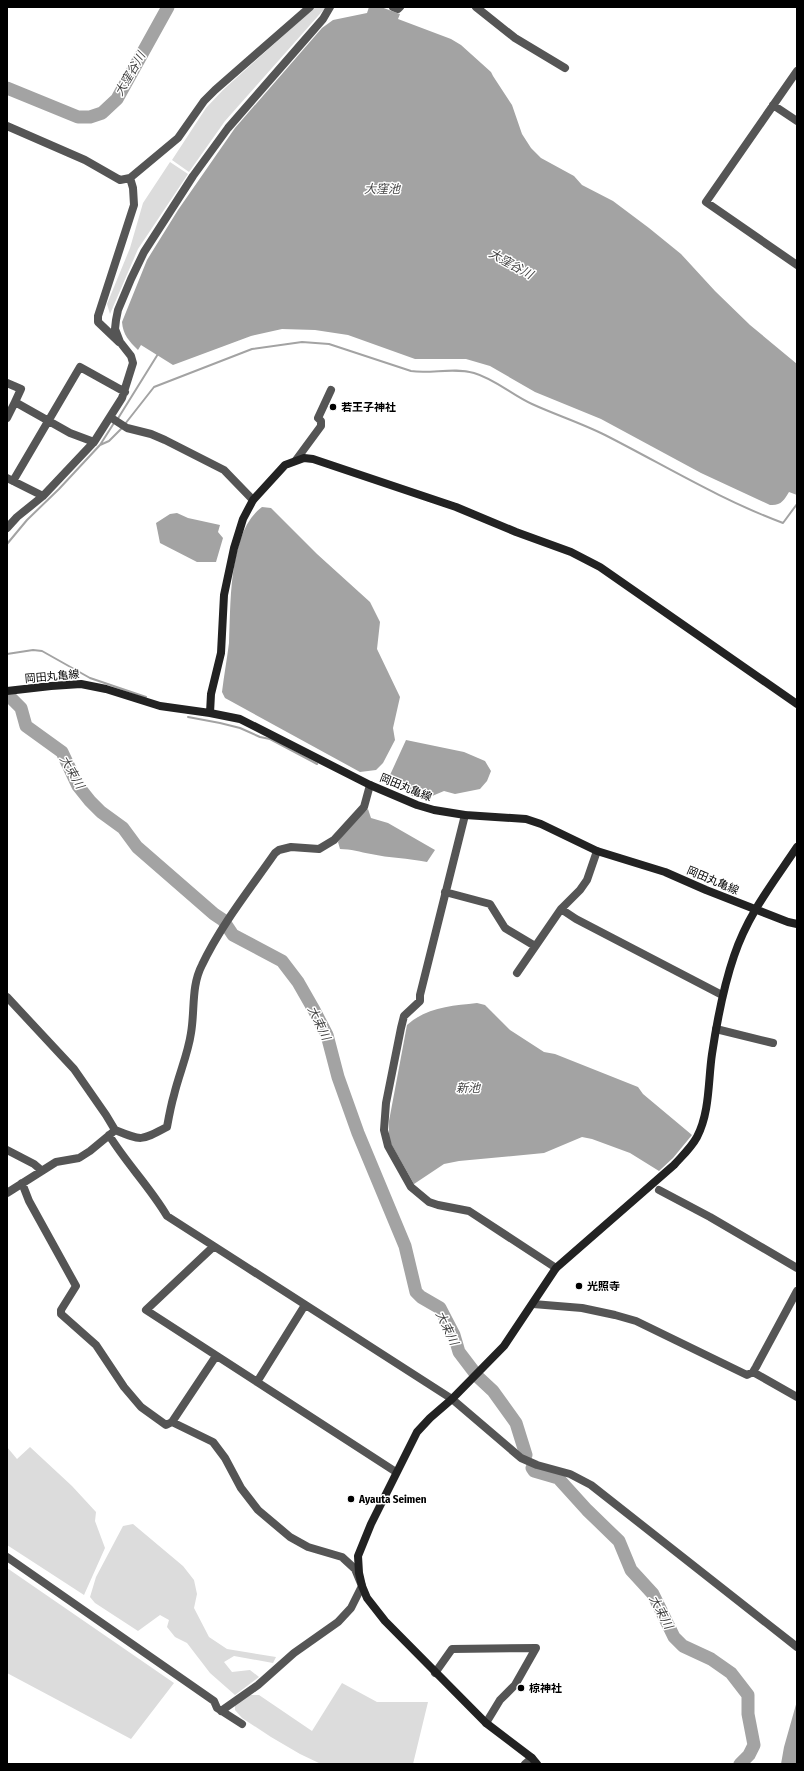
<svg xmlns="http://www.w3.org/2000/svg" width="804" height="1771" viewBox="0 0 804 1771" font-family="'Fira Sans Condensed','Noto Sans JP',sans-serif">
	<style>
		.green { fill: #dcdcdc }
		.water { fill: #a3a3a3 }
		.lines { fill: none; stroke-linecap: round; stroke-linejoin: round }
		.stream { stroke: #a3a3a3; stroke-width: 2 }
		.river { stroke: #a3a3a3; stroke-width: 13 }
		.street { stroke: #555; stroke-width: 8 }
		.secondary { stroke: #222; stroke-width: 8 }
		.poi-dot { fill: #000; stroke: #fff; stroke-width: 1.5 }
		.labels { text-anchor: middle; stroke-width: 3; stroke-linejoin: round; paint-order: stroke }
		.poi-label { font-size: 11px; font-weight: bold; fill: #000; stroke: #fff; text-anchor: start }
		.street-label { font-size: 11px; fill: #000; stroke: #fff }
		.water-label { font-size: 12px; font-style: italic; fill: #444; stroke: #fff }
	</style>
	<rect width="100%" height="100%" fill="#fff"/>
	<path class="green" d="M315 7H326L225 121 189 172 172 160 206 108 223 90Z
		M170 162 188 174 138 249 110 314 107 304 130 248 143 203Z
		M7 1447 17 1459 30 1447 72 1486 96 1512 95 1521 105 1548 84 1595 7 1545Z
		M133 1524 183 1566 194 1580 197 1594 194 1608 209 1637 227 1649 276 1657 273 1663 234 1656 224 1662 232 1672 250 1670 259 1677 235 1695 210 1673 187 1643 175 1637 167 1627 169 1620 160 1615 138 1631 95 1603 90 1597 96 1577 123 1526Z
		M7 1568 174 1683 131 1739 7 1673Z
		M342 1683 377 1702H428L413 1764H321L300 1754 271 1737 242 1718 235 1710V1705L249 1695H259L312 1731Z"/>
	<path class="water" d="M369 7H381L400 14 398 19 451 39 461 45 491 72 493 76 512 105 522 134 531 148 541 158 574 176 582 185 613 201 649 228 681 254 715 291 750 325 797 364V495L789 492C784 500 781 506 770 505L701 473 601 419 535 392 490 366 466 359H415L348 335 315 330 282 329 251 336 173 365 141 345 138 350C129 341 123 335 122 322L147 260 178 210 235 128 322 28 333 20 367 13Z
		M262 507 271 508 317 554 370 602 380 622 377 649 400 697 393 728 395 740 383 763 376 770 360 772 225 698 222 692C224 675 227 659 229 643 231 604 228 532 262 507Z
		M177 513 188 518 220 525 218 532 223 538 216 562H197L160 543 156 523 170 514Z
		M406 740 464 752 485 761 491 771 487 781 480 789 455 794 444 791 425 799 412 796 406 790 391 780 390 775Z
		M368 809 371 818 388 823 435 850 427 862C408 858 389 858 371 854 360 852 351 849 340 849L338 842 350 824Z
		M477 1003 485 1005 510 1030 544 1052 555 1054 638 1087 643 1094 692 1135 673 1158 659 1171 630 1153 592 1139 582 1137 544 1153 459 1161 444 1164 414 1184 389 1140V1121L407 1025C427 1007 451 1006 477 1003Z
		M797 1701V1764H781L784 1747Z"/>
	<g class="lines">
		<path class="stream" d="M117 420 158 354
			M125 424 154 387 252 349 302 342 329 344 411 371C431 374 454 367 474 373 495 379 512 395 532 404 556 415 581 423 605 435 664 465 721 500 783 523L797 504
			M100 445 109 441 122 428
			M7 544 27 520 59 489 100 445 114 423
			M7 654 33 650 42 651 90 678 146 697
			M188 717 220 723 240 728 260 737 270 739 317 764"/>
		<path class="river" d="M7 88 78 117H90L102 113 117 99 168 7
			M7 694 21 708 26 726 62 752 78 786 90 801 101 812 123 828 137 847 214 914 223 920 233 935 282 961 298 982 314 1010 327 1035 338 1077 358 1133 405 1246 416 1292 421 1297 440 1308 454 1335 459 1352 478 1377 493 1391 516 1423 526 1455
			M532 1468 534 1471 558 1478 587 1510 619 1541 631 1570 653 1594 674 1637 683 1646 711 1659 731 1673 748 1695V1714L754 1745 749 1755 740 1764"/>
		<path class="street" d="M393 7 398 9 400 7
			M476 7 515 38 565 68
			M797 71 706 202 797 265
			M773 105 797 121
			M7 126 85 160 120 180 130 178 178 138 204 101 215 90 310 7
			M119 342 98 322V316L134 205 133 188 130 178
			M7 383 21 389 15 402 70 433 94 442
			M110 417 127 428 151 434 165 440 224 470 253 500
			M7 418 15 402
			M296 460 321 426V421L318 418 331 390
			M7 478 43 496
			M13 481 80 367 125 392
			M7 528 17 517 43 496 94 442 122 398 133 363 131 356 120 342 115 329 116 320 118 310 131 279 144 252 193 176 228 128 323 19 330 7
			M465 815 420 995V1001L404 1016 401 1028 386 1103 384 1130 388 1146 411 1187 429 1202 438 1205 469 1211 556 1268
			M445 892 490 904 505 928 535 946
			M561 909 576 919 722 995
			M517 973 561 909 580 890 587 880 597 851
			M7 997 74 1069 106 1115 115 1130C142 1141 141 1141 167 1127 169 1116 171 1105 174 1095 179 1074 188 1054 191 1033 195 1010 191 986 202 965 221 925 250 889 275 853L279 850 291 847 319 849 334 840 364 807 370 785
			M716 1029 773 1043
			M109 1135C126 1163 150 1187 167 1216L452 1399 521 1458 537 1465 570 1474 591 1485 797 1647
			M7 1150 34 1164 41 1170
			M22 1183 29 1201 76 1286 61 1310V1314L96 1345 124 1387 141 1407 166 1425 172 1422 213 1442 225 1458 241 1488 258 1510 290 1537 308 1547 342 1557 355 1569 362 1586 351 1608 338 1622 294 1653 258 1685 221 1711
			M659 1190 710 1217 797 1268
			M7 1193 56 1162 79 1158 90 1151 113 1132
			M213 1247 146 1310 396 1472
			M533 1304 582 1308 615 1315 636 1321 747 1375 753 1372 756 1367 797 1291
			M753 1372 797 1397
			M257 1382 305 1305
			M172 1422 216 1356
			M7 1557 214 1701 217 1708 242 1724
			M435 1673 452 1649 536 1648 515 1685 500 1700 486 1723
			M525 1764 532 1758"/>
		<path class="secondary" d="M7 691 51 686 81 684 106 689 160 706 210 713 240 719 370 785 417 805 434 810 465 815 526 819 541 824 597 851 665 872 706 890 788 922 797 924
			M210 713 211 694 221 653 224 595 234 548 243 519 253 500 285 465 304 458 313 459 456 507 516 532 571 552 600 567 797 704
			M537 1764 532 1758 486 1723 385 1621 367 1598 362 1586 359 1573 358 1556 371 1524 417 1432 430 1418 452 1399 504 1346 556 1268 674 1165C682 1156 691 1148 697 1137 710 1112 708 1081 712 1054 717 1021 723 988 734 956 748 914 773 883 797 847"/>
	</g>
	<g class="poi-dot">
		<circle cx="333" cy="407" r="4"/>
		<circle cx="579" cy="1286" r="4"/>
		<circle cx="351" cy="1499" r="4"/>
		<circle cx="521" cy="1688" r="4"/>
	</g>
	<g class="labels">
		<g class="poi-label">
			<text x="341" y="411">若王子神社</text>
			<text x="587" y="1290">光照寺</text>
			<text x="359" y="1503">Ayauta Seimen</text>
			<text x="529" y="1692">椋神社</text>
		</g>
		<g class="street-label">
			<text transform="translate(52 676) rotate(-5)" y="4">岡田丸亀線</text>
			<text transform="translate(406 787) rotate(22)" y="4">岡田丸亀線</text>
			<text transform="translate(713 880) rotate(23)" y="4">岡田丸亀線</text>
		</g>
		<g class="water-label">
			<text transform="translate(130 74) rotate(-60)" y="4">大窪谷川</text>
			<text x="382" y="193">大窪池</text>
			<text transform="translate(511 264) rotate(29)" y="4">大窪谷川</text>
			<text transform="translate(72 772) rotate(60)" y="4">大束川</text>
			<text transform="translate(319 1023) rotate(64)" y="4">大束川</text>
			<text x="468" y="1092">新池</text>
			<text transform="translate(447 1328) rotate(64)" y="4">大束川</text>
			<text transform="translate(661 1612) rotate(62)" y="4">大束川</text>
		</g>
	</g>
	<rect width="804" height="1771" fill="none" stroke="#000000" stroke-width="16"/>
</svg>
